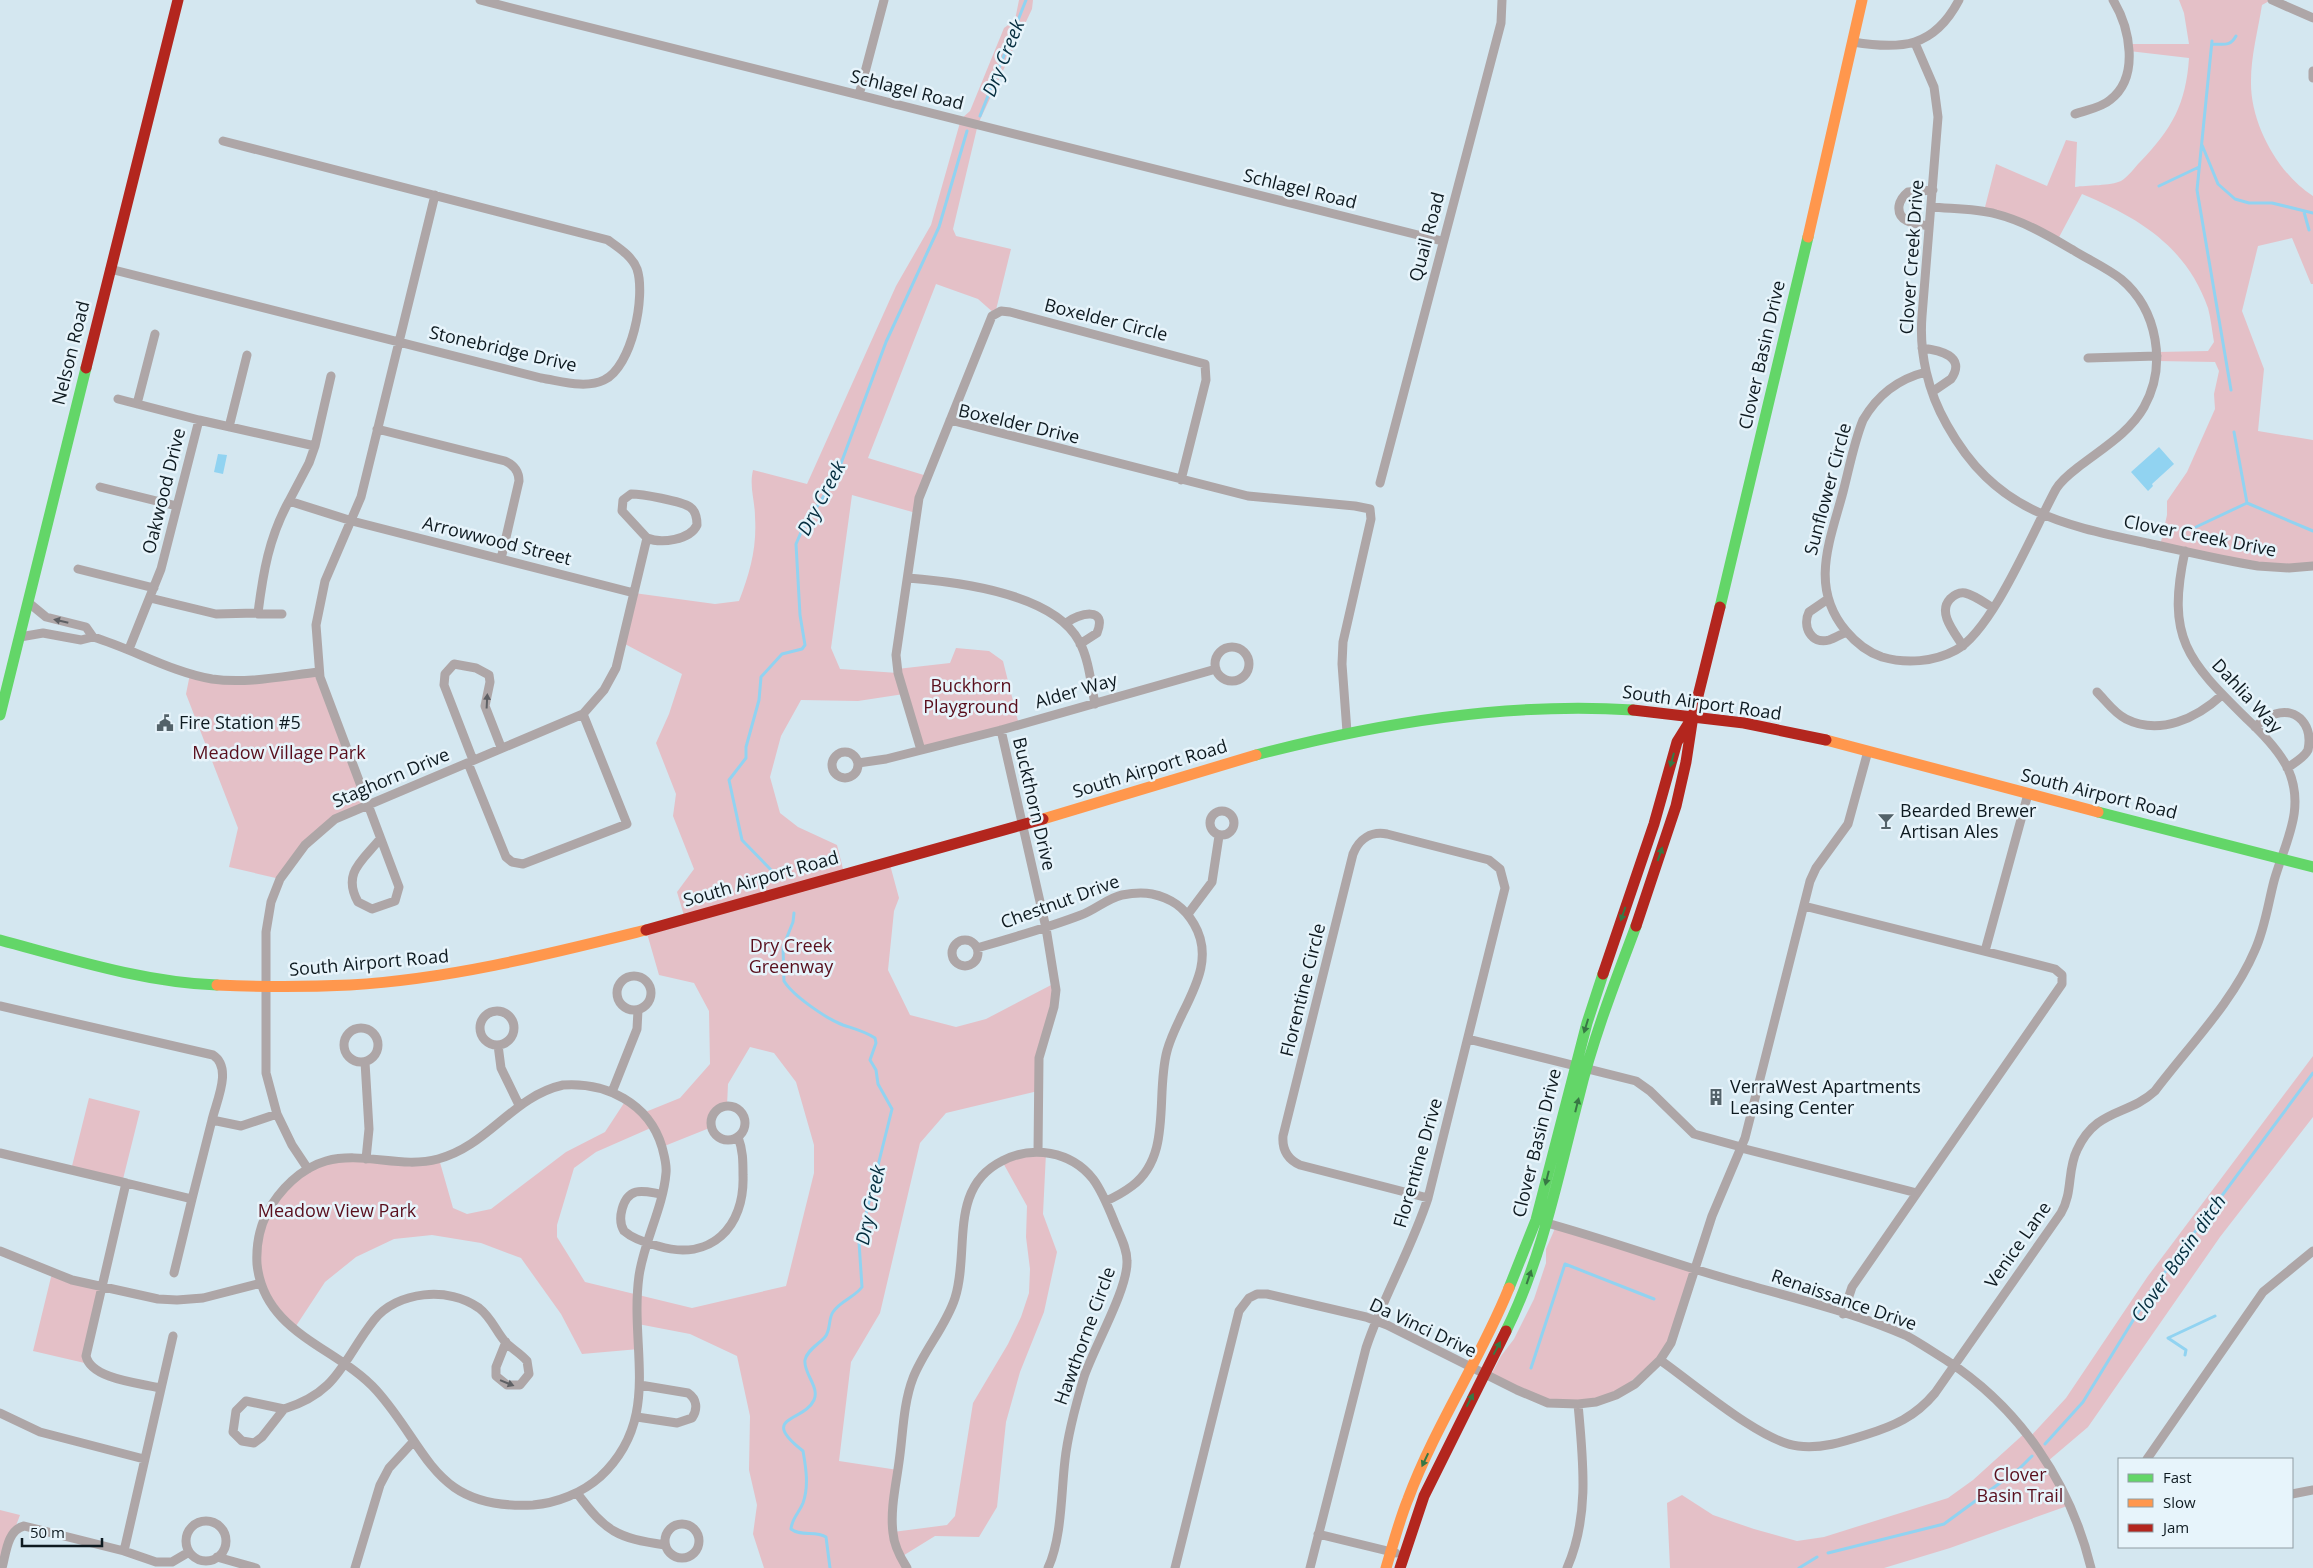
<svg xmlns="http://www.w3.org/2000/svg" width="2313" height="1568" viewBox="0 0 2313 1568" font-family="'Open Sans',sans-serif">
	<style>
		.green { fill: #e4c0c7; fill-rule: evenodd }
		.water { fill: #91d3f1 }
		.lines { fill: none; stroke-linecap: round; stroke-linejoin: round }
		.stream { stroke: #91d3f1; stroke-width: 3 }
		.street { stroke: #aea6a7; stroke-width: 9 }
		.fast { stroke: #63d668; stroke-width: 11 }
		.slow { stroke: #ff974d; stroke-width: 11 }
		.jam { stroke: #b3261e; stroke-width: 11 }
		.oneway { fill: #5e6064 }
		.oneway2 { fill: #387844 }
		.labels { text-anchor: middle; stroke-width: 5; stroke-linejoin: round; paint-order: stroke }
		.street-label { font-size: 18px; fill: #0e1a20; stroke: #e7f4fb }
		.park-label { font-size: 18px; fill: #590f1d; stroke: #e7f4fb }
		.poi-label { font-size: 18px; fill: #0e1a20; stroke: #e7f4fb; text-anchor: start }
		.water-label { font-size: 19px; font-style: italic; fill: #042d3e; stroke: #e7f4fb }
	</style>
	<rect width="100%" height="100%" fill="#d4e7f0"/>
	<path class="green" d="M1019 0H1033L1032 9 978 124 953 229 956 236 1011 249 995 314 978 299 936 284 868 458 927 476 916 513 852 495 831 648 840 669 898 673 897 669 950 663 956 648 989 651 1003 661 1019 725 921 750 904 694 858 701 801 700 781 736 770 777 780 813 798 827 837 845 844 873 889 861 899 898 894 911 888 970 910 1015 956 1027 986 1019 1055 983 1042 1047 1038 1091 946 1113 920 1143 880 1313 851 1362 839 1461 898 1470 893 1532 947 1525 955 1516 973 1403 1008 1344 1021 1317 1029 1293 1030 1269 1026 1237 1027 1206 1002 1161 1046 1153 1043 1214 1057 1252 1044 1312 1020 1372 1006 1422 997 1507 979 1537 935 1536 901 1557 907 1568H764L753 1534 757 1505 749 1470 750 1416 737 1356 690 1334 638 1324 639 1349 582 1354 561 1314 521 1258 481 1243 432 1235 394 1239 356 1257 325 1282 294 1329 261 1283 258 1242 281 1192 323 1162 439 1159 453 1208 467 1214 491 1209 566 1152 605 1132 626 1100 643 1113 680 1098 710 1064 709 1011 694 983 659 975 646 930 685 919 677 892 694 869 673 816 676 794 656 743 669 714 682 674 623 643 634 593 715 604 739 601C750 572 757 548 755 517 755 500 749 487 753 470L807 484 896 286 931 225 961 119 970 111 1004 28 1015 20ZM750 1047 774 1053 796 1082 814 1145V1173L786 1286 692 1308 585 1282 557 1237V1225L574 1168 596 1152 653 1127 662 1147 712 1127C711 1116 716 1108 727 1106L728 1084Z
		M2179 0H2271L2262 5C2258 30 2251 56 2251 81 2250 123 2278 174 2313 196V284H2311L2292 238 2258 246 2242 311 2264 369 2258 431 2313 440V566L2289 568 2160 546 2167 515V501L2187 472 2215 409 2214 394 2219 371 2215 362 2157 361V352L2208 351 2214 342C2212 331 2211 319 2208 308 2186 246 2139 218 2082 194L2057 241 1984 211 1996 164 2047 186 2066 140 2077 142 2075 187C2087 185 2111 186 2121 181 2128 177 2135 167 2140 162 2172 129 2186 104 2189 58L2129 51V44H2189L2184 13Z
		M319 672 368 803 335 819 280 879 229 867 238 828 186 694 190 674 214 679Z
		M2313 1056V1117L2220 1237 2088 1427 2048 1461 2070 1505 1950 1548 1884 1568H1670L1667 1503 1682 1495 1713 1515 1754 1529 1797 1541 1824 1537 1948 1498 1973 1480 2026 1432 2030 1437 2066 1398 2148 1276Z
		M89 1098 140 1111 122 1183 71 1170Z
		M1556 1226 1694 1269 1668 1348 1616 1395 1558 1404 1490 1377 1501 1356 1514 1339 1534 1299 1546 1263V1249Z
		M52 1273 101 1287 89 1364 33 1351Z
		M0 1510 20 1515 0 1568Z"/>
	<path class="water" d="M2159 447 2174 464 2152 484 2153 486 2148 491 2131 472Z
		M218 454 227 455 223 474 214 472Z"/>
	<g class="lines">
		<path class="stream" d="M2212 41 2197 190 2231 390
			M2212 44C2223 44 2230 47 2236 36
			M980 116 1026 0
			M2202 145 2218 184 2235 199 2249 203H2272L2313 213
			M2159 186 2199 167
			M2304 212 2309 230
			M2234 432 2247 503
			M2196 527 2247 503 2313 531
			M773 872 742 840 729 780 746 758V747L759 700 761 677 782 654 802 649 805 645 800 615 796 544 802 530 836 477 886 342 939 227 967 131
			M794 913 793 922 783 947 784 981C793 996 827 1019 843 1025 855 1029 864 1031 875 1038L876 1043 870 1060 876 1070 878 1084 892 1109 859 1242 862 1287C855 1297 840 1301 833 1312 828 1319 831 1330 825 1337 819 1344 807 1350 805 1360 803 1373 820 1387 814 1400 804 1422 758 1416 803 1451 806 1468 809 1486 803 1503 799 1513 792 1518 791 1529 801 1537 816 1530 826 1537L830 1568
			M2168 1338 2215 1316
			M2168 1338 2186 1350 2185 1355
			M1531 1368 1565 1264 1654 1299
			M2045 1444 2083 1402 2151 1291 2313 1073
			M1828 1553 1944 1524 2019 1469 2032 1456
			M1799 1568 1817 1557"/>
		<path class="street" d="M480 0 1442 241
			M2272 0 2313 18
			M1853 42C1901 50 1934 48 1959 0
			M1915 43 1934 87 1938 117 1922 316C1919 353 1928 392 1947 425 1995 511 2058 524 2147 543 2184 551 2221 560 2258 566L2289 568 2313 566
			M2313 71V78
			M859 95 884 0
			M2075 114C2086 110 2101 108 2110 100 2140 77 2130 28 2113 0
			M1929 226C1917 224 1897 223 1899 206 1900 200 1903 196 1908 192L1933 190
			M110 269 541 378C561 381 585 389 604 380 632 367 646 296 637 269 632 256 619 248 608 240L223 141
			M1922 348C1939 350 1967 356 1951 379L1932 392
			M2088 358 2157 356
			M1926 372C1898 379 1878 394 1863 420 1854 442 1849 469 1843 492 1830 541 1809 587 1846 631 1856 643 1867 652 1882 657 1906 664 1934 662 1956 650 1993 630 2034 529 2056 489 2062 479 2072 472 2081 465 2103 448 2130 432 2144 407 2167 366 2158 310 2121 279 2107 268 2089 260 2073 250 2049 236 2024 221 1996 214 1975 208 1953 209 1931 207
			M118 399 199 420
			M137 404 155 334
			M950 420 1248 496 1355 506 1370 509 1371 519 1343 642 1342 664 1347 732
			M229 427 247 355
			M377 429 505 461C514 465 519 471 519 481L501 559
			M315 446 331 376
			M1380 483 1501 23 1502 0
			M100 487 177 506
			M78 569 154 588
			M908 578C958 582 1053 593 1079 641 1089 659 1091 684 1095 704
			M150 598 216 614 258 613C263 573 269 537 289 501
			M1828 599 1809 612C1802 626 1811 645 1829 640 1835 638 1841 634 1847 632
			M29 603 46 617 86 627 93 637
			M258 614H282
			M1066 623C1079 613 1108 606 1097 633L1080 644
			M20 637 43 633 81 640 93 637C133 649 171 672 212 679 247 684 284 676 319 672
			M1963 646C1955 633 1937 613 1950 599 1954 595 1959 592 1965 593 1974 595 1985 603 1993 608
			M1215 664a17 17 0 1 1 34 0a17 17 0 1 1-34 0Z
			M129 649 161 569 199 420 315 446 309 463 289 501 352 521 634 593
			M2097 692C2106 701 2114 713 2126 719 2160 736 2197 718 2222 695
			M2255 727C2261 722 2267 716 2275 714 2298 707 2313 726 2308 750 2304 758 2294 763 2287 768
			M1001 730 1046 928 1056 990 1054 1007 1039 1058 1038 1152
			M921 750 898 673 896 655 919 498 992 316 1001 311 1010 312 1205 364 1206 380 1181 480
			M832 765a13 13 0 1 1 26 0a13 13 0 1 1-26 0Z
			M473 760 444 685 445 674 454 664 476 668 489 675 490 682 485 706 501 747
			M468 763 506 857 512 862 523 864 627 824 583 714
			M858 763 886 759 1001 730 1216 669
			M1210 823a12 12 0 1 1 24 0a12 12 0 1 1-24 0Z
			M380 839C362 861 342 873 358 902L372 909 395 901 399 887 320 677 316 625 325 581 361 497 435 195
			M1188 914 1212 882 1219 836
			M952 953a13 13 0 1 1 26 0a13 13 0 1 1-26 0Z
			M977 948C1012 938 1047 928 1081 915 1095 910 1108 898 1122 895 1132 893 1142 892 1152 894 1171 898 1184 907 1194 924 1220 968 1178 1009 1167 1051 1155 1095 1173 1155 1132 1186 1124 1192 1115 1197 1106 1201
			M1985 951 2028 794
			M617 993a17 17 0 1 1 34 0a17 17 0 1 1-34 0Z
			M0 1006 213 1055C233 1068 216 1102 212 1120L241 1126 277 1114
			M480 1028a17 17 0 1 1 34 0a17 17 0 1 1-34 0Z
			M344 1045a17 17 0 1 1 34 0a17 17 0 1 1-34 0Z
			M1468 1039 1636 1081 1650 1091 1694 1134 1741 1147
			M498 1045 501 1068 519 1105
			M365 1062 369 1129 366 1159
			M563 1085C606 1082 649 1103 662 1147 664 1155 667 1164 666 1173 663 1208 644 1241 639 1276 629 1349 663 1418 600 1477 582 1493 557 1503 533 1505 433 1510 430 1451 377 1391 338 1347 264 1334 257 1264 256 1246 259 1229 267 1213 279 1190 301 1168 326 1161 363 1151 401 1169 438 1159 488 1146 513 1096 563 1085Z
			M612 1092 637 1029 638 1010
			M711 1123a17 17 0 1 1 34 0a17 17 0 1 1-34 0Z
			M1741 1148 1917 1193 2062 984V975L2055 969 1804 906
			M0 1153 126 1183 86 1356C91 1379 139 1383 160 1388
			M308 1169 292 1145 277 1114 266 1073V932L271 902 280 879 305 845 335 819 583 714 604 690 616 668 647 538 622 511 623 500 631 494C642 494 681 501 690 507 696 511 697 518 697 525 690 540 661 544 647 538
			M126 1183 192 1199 212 1120
			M661 1194C653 1193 644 1190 636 1192 622 1196 617 1220 624 1231 633 1239 646 1243 658 1246 711 1262 745 1227 743 1175 743 1161 743 1150 738 1137
			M1543 1222C1606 1239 1668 1262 1731 1280 1789 1297 1851 1311 1907 1336 1920 1343 1933 1352 1946 1360 2020 1408 2070 1482 2091 1568
			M0 1251 72 1280 158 1299 177 1300 203 1298 261 1283
			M174 1273 192 1199
			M1843 1314 1852 1287 1917 1193
			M1660 1360C1693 1383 1761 1442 1798 1446 1821 1449 1843 1442 1865 1435 1894 1426 1915 1417 1935 1393L2061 1213C2073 1193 2067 1170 2077 1150 2096 1108 2128 1116 2155 1091 2189 1046 2233 1002 2255 950 2265 928 2268 904 2274 881 2285 842 2306 809 2288 769 2279 750 2262 733 2247 719 2187 660 2166 638 2185 551
			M246 1401 284 1409 262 1437 254 1443 242 1441 233 1432 236 1411Z
			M284 1409C339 1392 342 1361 374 1320 397 1291 449 1286 479 1308 492 1318 496 1332 507 1344 514 1350 521 1354 527 1361L529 1374 520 1385H507L496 1376V1367L506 1342
			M0 1413 40 1432 144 1459
			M637 1417 677 1423 692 1418C698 1409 697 1399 688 1393L640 1385
			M2147 1459 2263 1292 2313 1251
			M577 1493C606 1532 617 1538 665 1545
			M2292 1494 2313 1490
			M186 1541a20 20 0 1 1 40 0a20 20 0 1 1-40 0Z
			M665 1541a17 17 0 1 1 34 0a17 17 0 1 1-34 0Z
			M1318 1534 1396 1553
			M124 1551 173 1336
			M217 1557 256 1568
			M2 1568C6 1554 7 1530 24 1526L124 1551 156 1562H172L189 1552
			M355 1568 380 1485 389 1468 413 1442
			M907 1568C900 1557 894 1546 893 1533 890 1510 896 1485 899 1462 903 1435 903 1404 913 1378 924 1350 946 1326 955 1298 970 1251 948 1188 1002 1161 1032 1145 1071 1151 1093 1179 1102 1191 1108 1206 1114 1221 1119 1234 1127 1247 1127 1261 1128 1289 1094 1347 1084 1377 1076 1404 1068 1432 1065 1460 1061 1493 1062 1538 1048 1568
			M1175 1568 1239 1311 1249 1298 1257 1294H1267L1366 1317 1387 1325 1517 1390 1548 1403 1578 1404 1596 1402 1616 1395 1635 1384 1660 1360 1671 1343 1712 1216 1745 1138 1810 881 1816 868 1848 824 1868 751
			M1310 1568 1366 1348C1383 1297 1411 1250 1428 1198L1505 888 1500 869 1489 860 1387 834C1371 831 1359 839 1353 854L1283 1136C1282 1149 1287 1159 1300 1165L1428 1198
			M1567 1568C1590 1516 1583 1460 1578 1404"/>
		<path class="fast" d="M1720 607 1808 237
			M0 715 86 368
			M1256 755C1379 723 1506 702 1633 710
			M2098 812 2313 867
			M0 940C71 959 143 982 217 985
			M1509 1288 1536 1220 1587 1023 1603 974
			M1506 1331C1543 1256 1558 1176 1579 1096 1593 1038 1615 982 1636 926"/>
		<path class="slow" d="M1808 237 1862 0
			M1826 740 2098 812
			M1043 819 1256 755
			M217 985C262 987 306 987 350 985 451 979 549 954 646 930
			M1386 1568C1393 1545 1399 1521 1408 1499 1435 1426 1480 1360 1509 1288"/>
		<path class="jam" d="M86 368 178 0
			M1633 710 1744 723 1826 740
			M1636 926 1676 806 1686 762 1693 716 1720 607
			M646 930 1043 819
			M1603 974 1654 824 1677 742 1692 718
			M1400 1568 1424 1496 1506 1331"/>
	</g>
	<defs><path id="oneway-solid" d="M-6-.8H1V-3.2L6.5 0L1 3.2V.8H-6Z" transform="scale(1.25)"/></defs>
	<g class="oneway">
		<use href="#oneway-solid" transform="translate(61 621) rotate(-167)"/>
		<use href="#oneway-solid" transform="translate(487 701) rotate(-87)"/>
		<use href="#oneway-solid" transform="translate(507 1383) rotate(22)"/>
	</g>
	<g class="oneway2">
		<use href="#oneway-solid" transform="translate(1672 760) rotate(105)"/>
		<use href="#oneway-solid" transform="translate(1660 854) rotate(-71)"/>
		<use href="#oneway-solid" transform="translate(1623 914) rotate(109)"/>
		<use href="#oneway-solid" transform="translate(1586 1026) rotate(107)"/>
		<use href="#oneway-solid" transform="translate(1577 1105) rotate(-76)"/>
		<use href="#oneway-solid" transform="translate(1547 1178) rotate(104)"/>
		<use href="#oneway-solid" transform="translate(1529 1277) rotate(-71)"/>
		<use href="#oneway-solid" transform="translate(1497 1348) rotate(-62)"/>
		<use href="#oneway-solid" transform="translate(1470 1400) rotate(-63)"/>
		<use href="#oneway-solid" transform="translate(1425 1460) rotate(115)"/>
	</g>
	<defs>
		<g id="civic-bare" transform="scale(1.35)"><path d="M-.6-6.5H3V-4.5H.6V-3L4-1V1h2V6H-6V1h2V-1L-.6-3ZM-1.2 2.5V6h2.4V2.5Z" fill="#536269" stroke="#e7f4fb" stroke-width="2.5" paint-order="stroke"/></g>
		<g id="bar-bare" transform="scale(1.35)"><path d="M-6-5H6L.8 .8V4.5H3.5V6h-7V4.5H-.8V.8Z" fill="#536269" stroke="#e7f4fb" stroke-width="2.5" paint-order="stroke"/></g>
		<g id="building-bare" transform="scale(1.35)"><path d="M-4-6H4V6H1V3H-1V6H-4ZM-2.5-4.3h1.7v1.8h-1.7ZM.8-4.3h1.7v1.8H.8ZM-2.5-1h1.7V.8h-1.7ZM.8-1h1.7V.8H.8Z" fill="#536269" stroke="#e7f4fb" stroke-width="2.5" paint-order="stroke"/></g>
	</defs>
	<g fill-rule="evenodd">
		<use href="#civic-bare" x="165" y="723"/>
		<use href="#bar-bare" x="1886" y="821"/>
		<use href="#building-bare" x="1716" y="1097"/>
	</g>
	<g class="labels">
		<g class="street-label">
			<text transform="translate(907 90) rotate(14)" y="6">Schlagel Road</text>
			<text transform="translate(1300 189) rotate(14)" y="6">Schlagel Road</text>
			<text transform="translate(1427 237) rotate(-75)" y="6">Quail Road</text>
			<text transform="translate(1912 257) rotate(-86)" y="6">Clover Creek Drive</text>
			<text transform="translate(1106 320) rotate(14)" y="6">Boxelder Circle</text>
			<text transform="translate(503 349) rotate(13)" y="6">Stonebridge Drive</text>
			<text transform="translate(71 353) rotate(-76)" y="6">Nelson Road</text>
			<text transform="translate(1762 355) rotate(-77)" y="6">Clover Basin Drive</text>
			<text transform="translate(1019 424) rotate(13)" y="6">Boxelder Drive</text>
			<text transform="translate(1828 489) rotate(-75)" y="6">Sunflower Circle</text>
			<text transform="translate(164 491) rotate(-76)" y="6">Oakwood Drive</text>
			<text transform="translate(2200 536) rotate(11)" y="6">Clover Creek Drive</text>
			<text transform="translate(497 541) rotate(14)" y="6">Arrowwood Street</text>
			<text transform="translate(1076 691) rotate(-16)" y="6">Alder Way</text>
			<text transform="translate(2247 696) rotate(47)" y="6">Dahlia Way</text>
			<text transform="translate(1702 703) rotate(8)" y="6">South Airport Road</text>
			<text transform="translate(1150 769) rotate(-17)" y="6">South Airport Road</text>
			<text transform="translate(391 778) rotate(-23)" y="6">Staghorn Drive</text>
			<text transform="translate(2099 794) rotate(14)" y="6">South Airport Road</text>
			<text transform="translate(1034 804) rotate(77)" y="6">Buckthorn Drive</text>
			<text transform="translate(761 879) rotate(-16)" y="6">South Airport Road</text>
			<text transform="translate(1060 902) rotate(-20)" y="6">Chestnut Drive</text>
			<text transform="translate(369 963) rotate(-5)" y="6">South Airport Road</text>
			<text transform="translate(1303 990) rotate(-76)" y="6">Florentine Circle</text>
			<text transform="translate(1537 1143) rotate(-76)" y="6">Clover Basin Drive</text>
			<text transform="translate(1418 1163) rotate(-74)" y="6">Florentine Drive</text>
			<text transform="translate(2018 1245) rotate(-55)" y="6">Venice Lane</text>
			<text transform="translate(1844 1300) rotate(19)" y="6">Renaissance Drive</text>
			<text transform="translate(1423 1328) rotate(25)" y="6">Da Vinci Drive</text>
			<text transform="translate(1085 1336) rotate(-70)" y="6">Hawthorne Circle</text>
		</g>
		<g class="park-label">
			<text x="971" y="692">Buckhorn<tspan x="971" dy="21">Playground</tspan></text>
			<text x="279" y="759">Meadow Village Park</text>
			<text x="791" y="952">Dry Creek<tspan x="791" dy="21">Greenway</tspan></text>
			<text x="337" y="1217">Meadow View Park</text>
			<text x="2020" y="1481">Clover<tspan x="2020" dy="21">Basin Trail</tspan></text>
		</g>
		<g class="poi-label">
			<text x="179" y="729">Fire Station #5</text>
			<text x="1900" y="817">Bearded Brewer<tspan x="1900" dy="21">Artisan Ales</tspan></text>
			<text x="1730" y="1093">VerraWest Apartments<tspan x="1730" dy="21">Leasing Center</tspan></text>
		</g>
		<g class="water-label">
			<text transform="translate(1003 58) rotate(-68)" y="7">Dry Creek</text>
			<text transform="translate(821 498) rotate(-62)" y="7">Dry Creek</text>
			<text transform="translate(870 1205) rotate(-78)" y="7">Dry Creek</text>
			<text transform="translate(2178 1258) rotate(-55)" y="7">Clover Basin ditch</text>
		</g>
	</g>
	<rect x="2118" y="1458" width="175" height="90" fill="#e7f4fb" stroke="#909da3"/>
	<rect x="2128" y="1474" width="25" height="8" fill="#63d668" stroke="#909da3"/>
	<text x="2163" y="1483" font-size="15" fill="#0e1a20">Fast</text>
	<rect x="2128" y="1499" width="25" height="8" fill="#ff974d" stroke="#909da3"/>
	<text x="2163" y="1508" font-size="15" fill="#0e1a20">Slow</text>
	<rect x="2128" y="1524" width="25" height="8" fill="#b3261e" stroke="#909da3"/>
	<text x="2163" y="1533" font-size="15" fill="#0e1a20">Jam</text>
	<path d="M22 1538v8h80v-8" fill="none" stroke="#0e1a20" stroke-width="2.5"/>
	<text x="30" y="1538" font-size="15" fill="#0e1a20" stroke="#e7f4fb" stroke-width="4" paint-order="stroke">50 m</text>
</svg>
